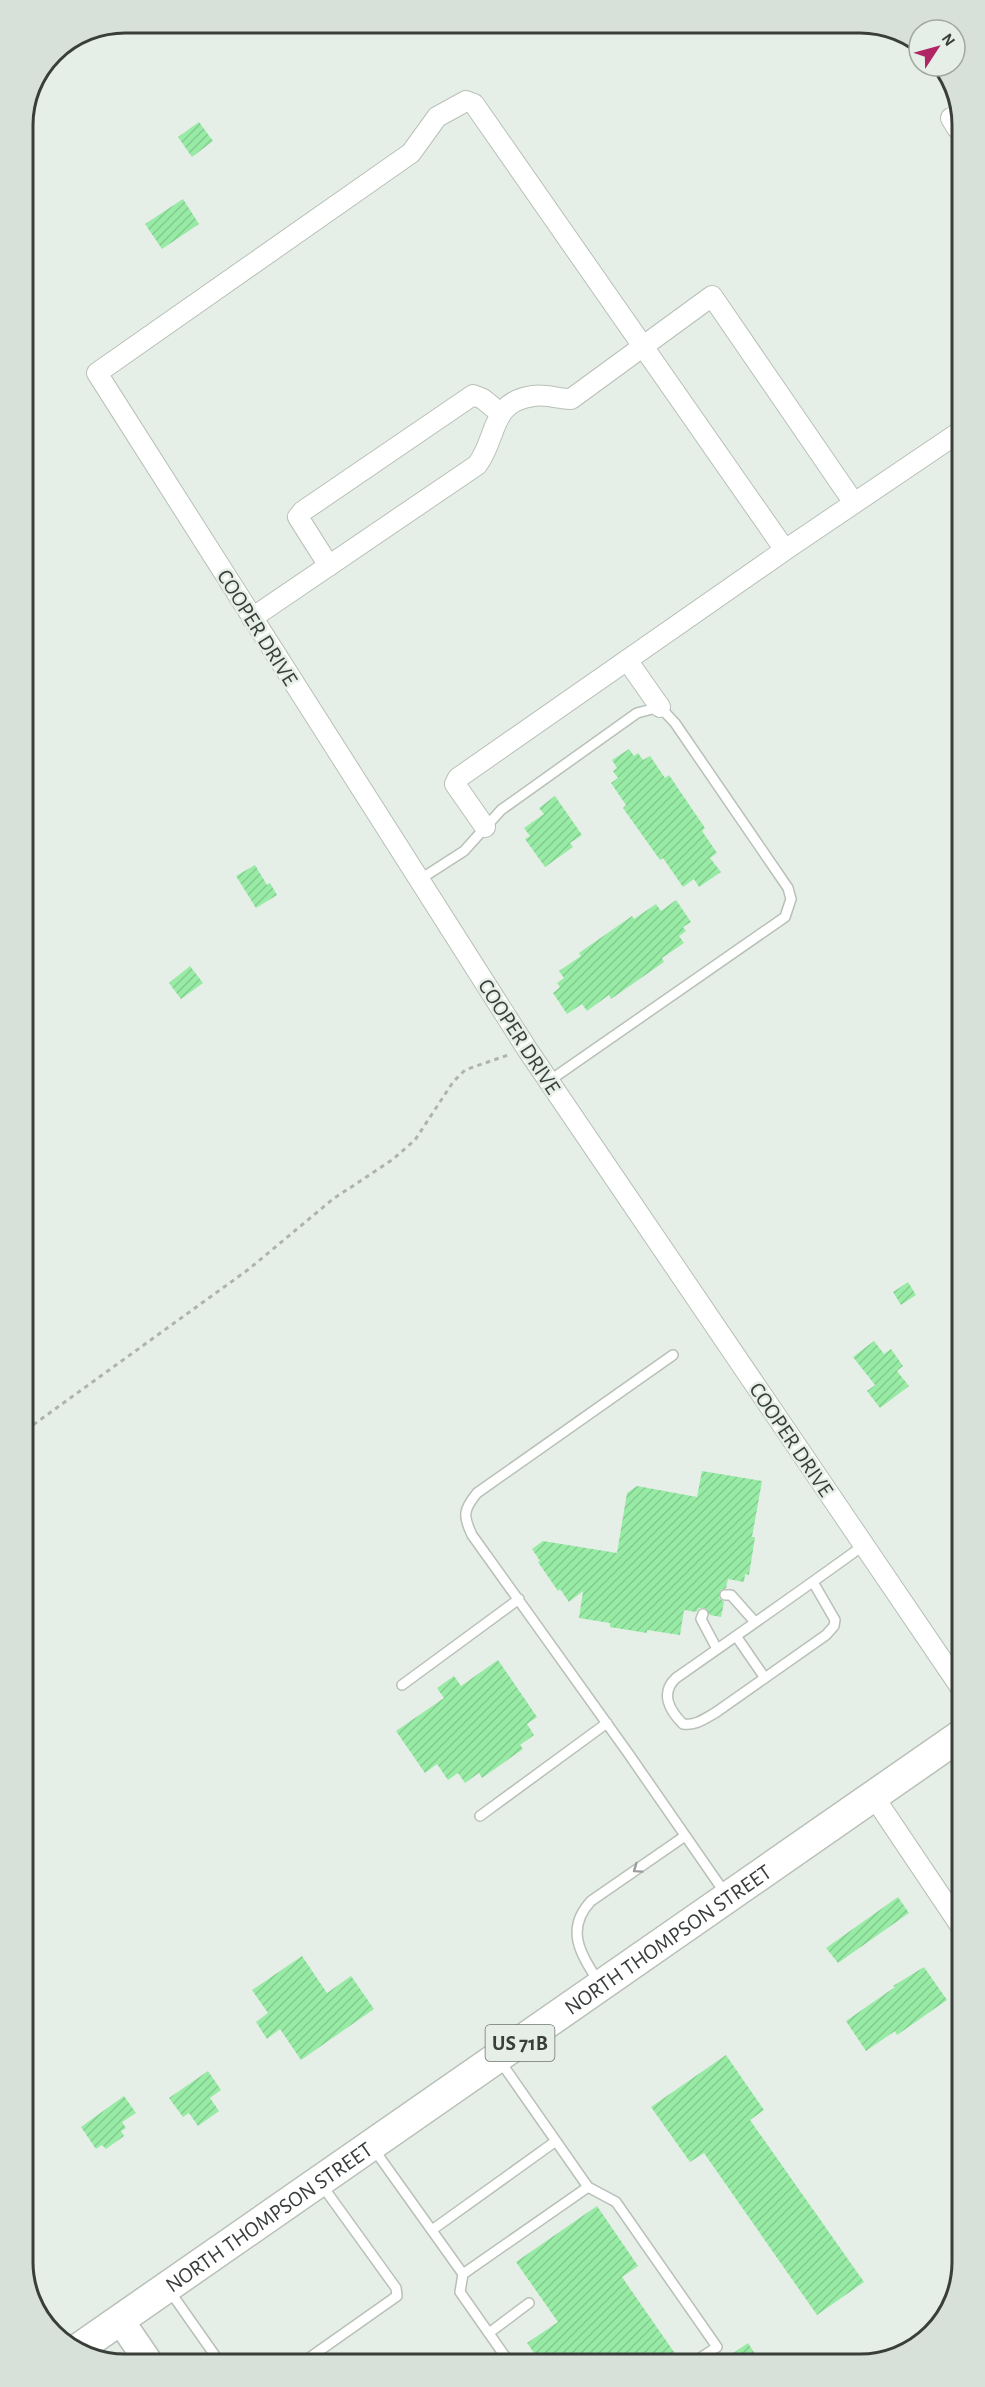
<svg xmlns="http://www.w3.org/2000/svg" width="985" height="2387" viewBox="0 0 985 2387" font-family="'Alegreya Sans',sans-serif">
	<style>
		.building { fill: url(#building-hatch) }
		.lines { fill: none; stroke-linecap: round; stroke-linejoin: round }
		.lane-casing { stroke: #b8c0b8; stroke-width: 12 }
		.street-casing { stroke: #b8c0b8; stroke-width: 22 }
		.secondary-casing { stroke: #b8c0b8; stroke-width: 30 }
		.primary-casing { stroke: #b8c0b8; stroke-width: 33 }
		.path { stroke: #adb4ae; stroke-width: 3; stroke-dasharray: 4.5 4.5; stroke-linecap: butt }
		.lane { stroke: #fff; stroke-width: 9 }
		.street { stroke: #fff; stroke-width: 20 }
		.secondary { stroke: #fff; stroke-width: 27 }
		.primary { stroke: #fff; stroke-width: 30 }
		.oneway { stroke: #9c9e9d }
		.labels { text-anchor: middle; stroke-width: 5; stroke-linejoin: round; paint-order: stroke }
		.shield { fill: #e6efe7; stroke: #6e736f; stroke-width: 1.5 }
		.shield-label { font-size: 21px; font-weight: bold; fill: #3a3e3b }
		.street-label { font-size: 22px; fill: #3a3e3b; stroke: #e6efe7 }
		.rim { fill: none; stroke: #3a3e3b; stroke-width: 3 }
	</style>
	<defs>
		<pattern id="building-hatch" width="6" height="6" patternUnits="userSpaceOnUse" patternTransform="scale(1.5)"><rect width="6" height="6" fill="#97eba5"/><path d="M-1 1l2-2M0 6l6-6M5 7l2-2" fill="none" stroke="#83cb8f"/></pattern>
	</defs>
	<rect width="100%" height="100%" fill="#e6efe7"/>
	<path class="building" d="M199 122 213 141 192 157 178 137Z
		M183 199 199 224 162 249 145 224Z
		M629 749 634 756 638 753 643 760 650 756 665 778 669 775 705 828 702 831 717 853 710 858 721 872 699 887 694 879 683 887 663 858 660 860 623 808 626 805 611 783 618 778 613 771 617 768 612 760Z
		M555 796 582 835 570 843 573 847 545 867 525 839 530 836 524 828 544 814 539 808Z
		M255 865 267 885 270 883 277 895 256 908 236 876Z
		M676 900 691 922 683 927 686 931 679 936 684 943 662 958 664 962 611 999 609 995 587 1011 582 1004 567 1014 553 993 560 987 557 983 564 978 559 971 581 956 579 953 632 916 634 919 656 904 661 911Z
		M190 966 203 983 181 999 169 983Z
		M908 1282 916 1295 901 1305 893 1292Z
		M874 1341 884 1354 891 1349 903 1366 897 1371 909 1386 880 1408 867 1391 875 1385 853 1357Z
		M702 1471 762 1481 752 1537H755L749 1575 745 1574 744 1582 728 1579 726 1588 720 1591 719 1598 724 1602 721 1617 710 1615 705 1608H699L696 1612 684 1610 680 1635 647 1630V1633L610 1627V1623L579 1618 583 1591 569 1602 560 1589 558 1591 538 1562 540 1561 532 1549 543 1541 617 1553 627 1493 637 1486 697 1497Z
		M498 1660 537 1717 527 1724 534 1735 520 1745 523 1749 482 1778 479 1773 465 1783 458 1773 448 1780 437 1764 425 1773 396 1731 444 1698 437 1688 454 1676 461 1686Z
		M898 1897 909 1913 838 1963 826 1948Z
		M302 1956 327 1993 351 1976 374 2009 301 2060 280 2029 267 2039 256 2022 268 2013 252 1990Z
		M924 1967 947 2000 897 2035 895 2031 866 2051 846 2021 895 1987 893 1986Z
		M726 2055 764 2110 750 2120 864 2282 817 2315 704 2153 690 2162 651 2107Z
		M208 2071 221 2090 210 2098 219 2111 198 2126 189 2113 183 2117 169 2098Z
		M124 2096 136 2113 122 2122 126 2128 121 2131 124 2136 106 2149 102 2145 96 2149 81 2127Z
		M597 2206 638 2266 622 2277 676 2355 667 2361H540L527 2343 558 2322 516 2262Z
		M748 2343 759 2360H723Z"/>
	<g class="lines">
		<g class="lane-casing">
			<path id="lane" d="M419 880 464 851 501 810 637 713 660 707 675 723 788 888 791 899 785 917 549 1081
				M673 1355 477 1493C463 1510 463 1516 472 1535L628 1753 725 1893
				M813 1582 835 1620 834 1626 826 1635 715 1713C704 1719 695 1726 683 1724 669 1710 660 1693 676 1678 739 1634 802 1590 864 1545
				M725 1595H731L755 1622
				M703 1614 701 1619 717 1649
				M736 1636 765 1678
				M402 1685 519 1599
				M480 1816 607 1723
				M598 1981C580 1953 565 1929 591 1901L685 1836
				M373 2148 463 2274 588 2187 500 2061
				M588 2187 616 2202 717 2347 697 2360
				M432 2230 556 2141
				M463 2274 460 2292 509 2362
				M169 2290 221 2364
				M489 2333 529 2303
				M302 2363 397 2296 396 2288 321 2184"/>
		</g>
		<g class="street-casing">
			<path id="street" d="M951 118 957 128
				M785 550 958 433
				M329 566 298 517 303 511 473 395 483 399 500 413
				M252 618 477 465C498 438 489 402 533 396 546 394 558 399 571 399L712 296 854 503
				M627 660 660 707
				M485 827 455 784 458 778 785 550 474 104 466 101 437 117 411 153 97 373 527 1049 961 1688
				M874 1797 962 1928"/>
		</g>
		<g class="secondary-casing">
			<path id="secondary" d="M120 2320 150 2364"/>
		</g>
		<g class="primary-casing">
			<g id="primary">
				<path id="s1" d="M78 2349 961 1735"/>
			</g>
		</g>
		<path class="path" d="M26 1430 249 1269 333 1199 392 1160 415 1140 453 1082 465 1070 508 1055"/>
		<use href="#lane" class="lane"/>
		<use href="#street" class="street"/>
		<use href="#secondary" class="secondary"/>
		<use href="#primary" class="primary"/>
	</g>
	<defs><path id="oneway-chevron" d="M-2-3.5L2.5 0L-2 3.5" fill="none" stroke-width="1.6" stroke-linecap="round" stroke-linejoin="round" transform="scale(1.5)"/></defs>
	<use class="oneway" href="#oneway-chevron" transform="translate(637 1869) rotate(145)"/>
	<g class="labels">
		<rect class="shield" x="485.5" y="2025" width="69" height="36" rx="4.5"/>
		<g class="shield-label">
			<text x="520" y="2050">US 71B</text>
		</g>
		<g class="street-label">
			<text transform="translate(258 627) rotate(58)" y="8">COOPER DRIVE</text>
			<text transform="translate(520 1036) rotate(57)" y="8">COOPER DRIVE</text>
			<text transform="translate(792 1439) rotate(56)" y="8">COOPER DRIVE</text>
			<text dy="8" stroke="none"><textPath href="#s1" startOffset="718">NORTH THOMPSON STREET</textPath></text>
			<text dy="8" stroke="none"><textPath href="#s1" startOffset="232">NORTH THOMPSON STREET</textPath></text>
		</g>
	</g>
	<path d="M0 0H985V2387H0ZM125 33H860A92 92 0 0 1 952 125V2262A92 92 0 0 1 860 2354H125A92 92 0 0 1 33 2262V125A92 92 0 0 1 125 33Z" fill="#d8e1d9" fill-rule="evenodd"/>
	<path class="rim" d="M125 33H860A92 92 0 0 1 952 125V2262A92 92 0 0 1 860 2354H125A92 92 0 0 1 33 2262V125A92 92 0 0 1 125 33Z"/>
	<g transform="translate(937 48) rotate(54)"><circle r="28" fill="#e6efe7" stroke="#a1a8a2" stroke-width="1.5"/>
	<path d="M0-4.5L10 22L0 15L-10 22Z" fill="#b02665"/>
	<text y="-9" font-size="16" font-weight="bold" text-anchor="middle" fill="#3a3e3b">N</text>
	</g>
</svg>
